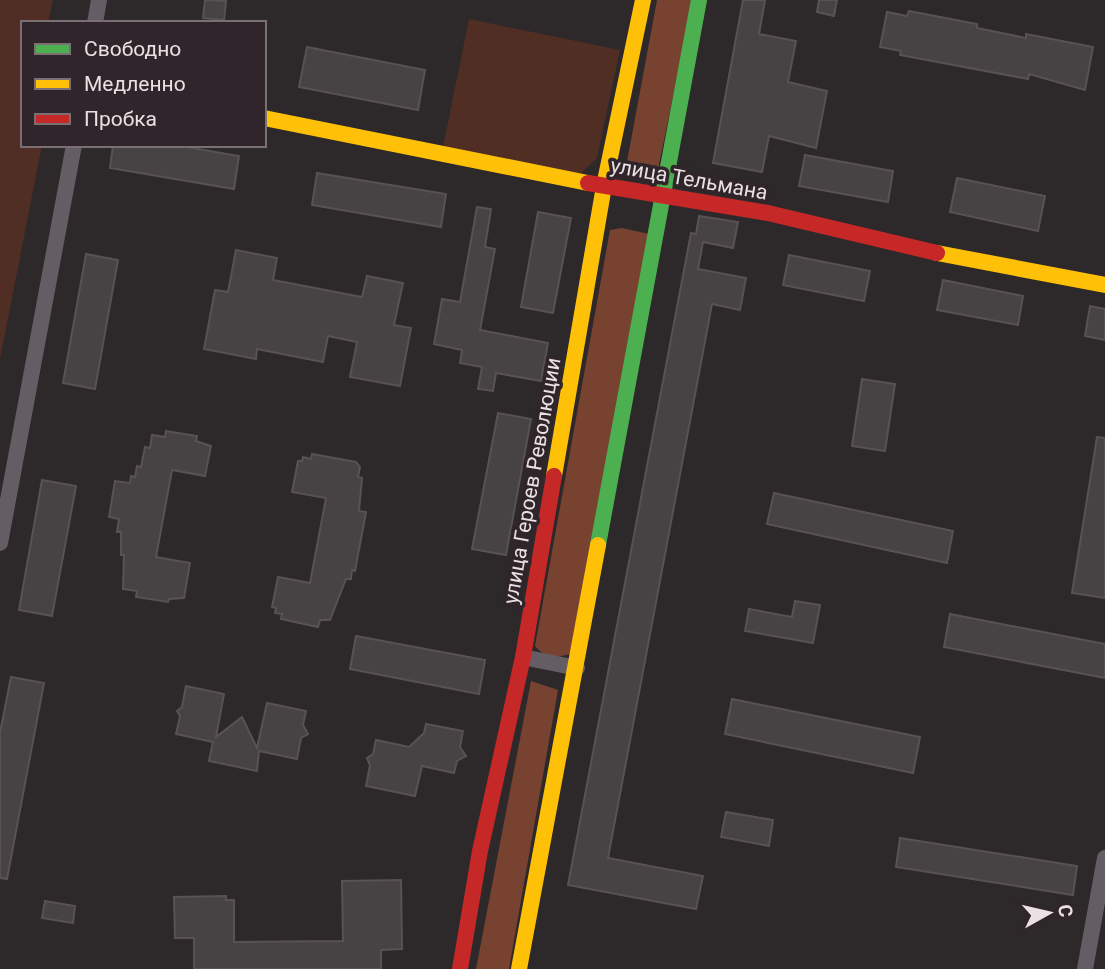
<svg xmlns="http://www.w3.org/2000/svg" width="1105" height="969" viewBox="0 0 1105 969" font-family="Roboto,sans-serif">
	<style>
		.green { fill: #512e23 }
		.forest { fill: #784231 }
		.building { fill: #474243; stroke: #585254; stroke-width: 2 }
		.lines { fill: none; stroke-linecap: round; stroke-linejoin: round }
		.street { stroke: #645e64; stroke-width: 16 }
		.fast { stroke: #4caf50; stroke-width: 16 }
		.slow { stroke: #ffc107; stroke-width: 16 }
		.jam { stroke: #c62828; stroke-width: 16 }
		.labels { text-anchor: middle; stroke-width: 7; stroke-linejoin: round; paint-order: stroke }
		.street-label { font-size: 21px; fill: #e9e1e4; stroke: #30252a }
	</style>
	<rect width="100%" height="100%" fill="#2d282a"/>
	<path class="green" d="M0 0H53L48 23H23V145H42L0 359Z
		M469 19 620 50 597 158 579 175 443 147Z"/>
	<path class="forest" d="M657 0H693L657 174 639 178 626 167Z
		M622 228 649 234 570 654C556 658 545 658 535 646L610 230Z
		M531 681 558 690 509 969H476Z"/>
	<path class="building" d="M205 0 226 1 224 20 203 18Z
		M743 0H765L759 34 796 41 788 82 827 91 816 148 769 136 762 172 713 163Z
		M819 0H837L834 16 817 12Z
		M909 11 977 24V28L1026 38V34L1093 47 1085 90 1029 74 1028 79 900 55 901 51 880 47 887 12 907 16Z
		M307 47 425 70 418 110 299 87Z
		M113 145H175L239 156 234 189 110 168Z
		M805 155 893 171 888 202 799 186Z
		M317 173 446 194 441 227 312 205Z
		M957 178 1045 196 1038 231 950 212Z
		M477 207 491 209 485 247 495 249 480 330 548 343 541 381 496 373 493 391 478 389 482 367 460 363 462 350 434 344 442 299 460 302Z
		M538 212 571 218 553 313 521 307Z
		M699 216 738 222 733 248 703 242 698 269 746 278 740 310 712 304 608 858 703 876 696 909 568 885 691 233 696 234Z
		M236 250 277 258 273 280 362 297 367 276 403 283 394 325 411 328 400 386 350 377 357 342 328 336 323 362 257 349 256 359 204 349 215 290 228 292Z
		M86 254 118 260 95 389 63 383Z
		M789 255 870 271 864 301 783 285Z
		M943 280 1023 296 1018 325 937 310Z
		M1090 306 1105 309V340L1085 336Z
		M862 379 895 384 885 451 852 446Z
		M498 413 531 419 506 555 472 549Z
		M166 431 197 436 196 441 211 446 205 476 172 470 156 557 190 563 184 598 169 599 168 602 136 597 137 591 123 589 124 555H121V532H117L119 519 109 517 115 481 130 483 131 476 135 477 137 466 141 467 145 447 150 448 152 435 165 437Z
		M1097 437 1105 438V598L1072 593Z
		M312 454 356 462 360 467 358 477 362 478 359 511 366 512 355 571 352 570 351 579H346L330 620H320L318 627 281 619 282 614 275 613 276 608 272 607 278 577 310 583 326 498 292 492 298 461H302L303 457 311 459Z
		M42 480 76 486 52 616 19 610Z
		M774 493 953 531 947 563 767 524Z
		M795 601 820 605 813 643 745 631 749 609 792 617Z
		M950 614 1105 644V678L944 647Z
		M356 636 485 660 479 694 350 669Z
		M11 677 44 683 7 879 0 878V733Z
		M186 686 224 694 216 737 242 717 257 748 267 703 306 711 303 725 308 734 301 738 297 759 259 751 257 771 209 761 213 742 176 734 180 716 177 711 182 707Z
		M732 699 920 737 913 773 725 734Z
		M426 724 463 731 460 747 466 756 457 761 454 773 422 766 415 796 366 786 370 765 367 758 373 754 376 740 409 747 424 733Z
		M726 812 773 820 769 846 721 837Z
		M900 838 1077 866 1073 895 896 867Z
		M401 880 402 949 381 950V969H194V938H175L174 897 226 896V900H234V942L343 941 342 881Z
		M45 901 75 906 73 923 42 918Z"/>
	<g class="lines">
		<path class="street" d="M95 23 99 0
			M0 543 74 145
			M523 657 577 668
			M1085 969 1105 858"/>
		<path class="fast" d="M598 545 699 0"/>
		<path class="slow" d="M264 118 588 183
			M937 253 1105 285
			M554 476 604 186 643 0
			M519 969 598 545"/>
		<path class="jam" d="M588 183 768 213 937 253
			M460 969 480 851 523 657 554 476"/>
	</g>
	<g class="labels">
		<g class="street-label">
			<text transform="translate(689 179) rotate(10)" y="7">улица Тельмана</text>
			<text transform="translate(532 481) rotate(-80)" y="7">улица Героев Революции</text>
		</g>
	</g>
	<rect x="21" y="21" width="245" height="126" fill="#30252a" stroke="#7a7074" stroke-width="2"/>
	<rect x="35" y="44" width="35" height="10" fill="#4caf50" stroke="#7a7074" stroke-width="2"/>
	<text x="84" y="56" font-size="21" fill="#e9e1e4">Свободно</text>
	<rect x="35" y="79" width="35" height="10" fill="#ffc107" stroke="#7a7074" stroke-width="2"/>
	<text x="84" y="91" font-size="21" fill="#e9e1e4">Медленно</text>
	<rect x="35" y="114" width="35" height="10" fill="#c62828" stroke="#7a7074" stroke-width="2"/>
	<text x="84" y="126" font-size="21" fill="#e9e1e4">Пробка</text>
	<g transform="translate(1049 913) rotate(82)" stroke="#30252a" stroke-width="5" paint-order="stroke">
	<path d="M0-5L12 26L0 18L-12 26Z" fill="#e9e1e4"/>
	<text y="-10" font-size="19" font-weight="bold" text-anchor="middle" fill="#e9e1e4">С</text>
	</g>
</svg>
